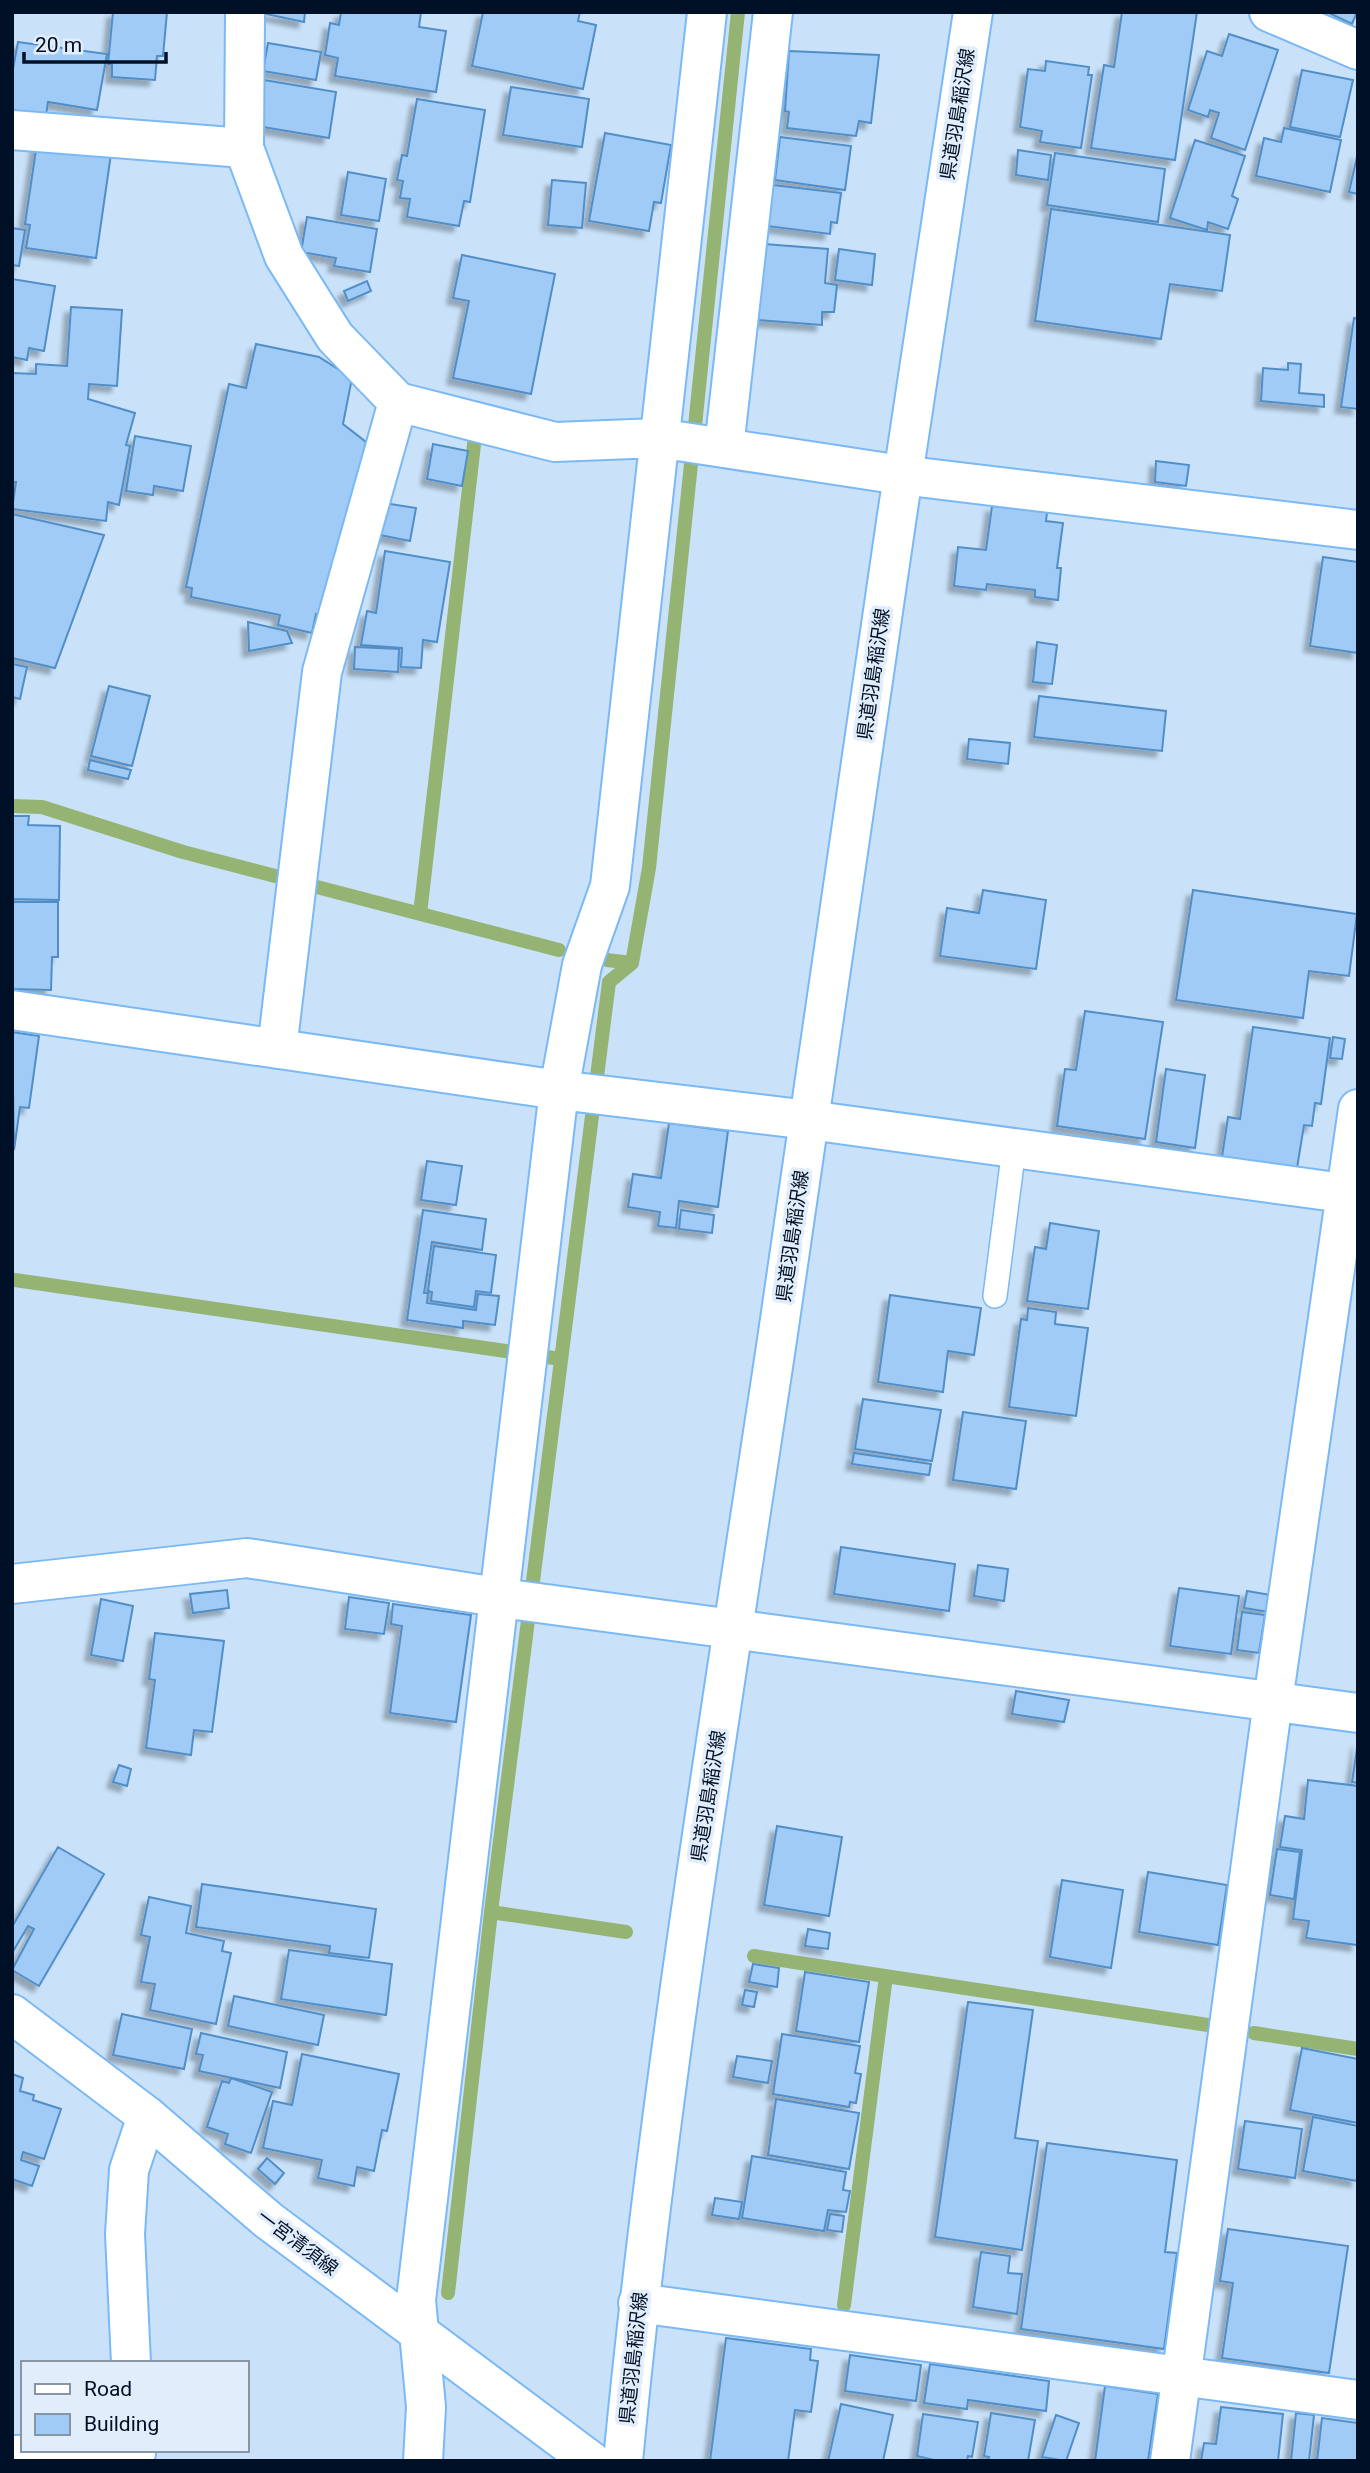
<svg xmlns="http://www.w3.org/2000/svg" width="1370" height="2473" viewBox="0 0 1370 2473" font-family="Roboto,'Noto Sans JP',sans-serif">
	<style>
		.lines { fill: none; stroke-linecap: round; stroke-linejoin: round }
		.stream { stroke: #95b372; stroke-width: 14 }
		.building { fill: #9fcbf6; stroke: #518ec7; stroke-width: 2; filter: url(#shadow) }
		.service-casing { stroke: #7bb9f5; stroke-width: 26 }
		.minor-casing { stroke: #7bb9f5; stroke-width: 42 }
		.secondary-casing { stroke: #7bb9f5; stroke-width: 42 }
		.service { stroke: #fff; stroke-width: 23 }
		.minor { stroke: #fff; stroke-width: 38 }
		.secondary { stroke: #fff; stroke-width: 38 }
		.labels { text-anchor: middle; stroke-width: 7; stroke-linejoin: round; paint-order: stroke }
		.street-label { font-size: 19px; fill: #001026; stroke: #e1edfa }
	</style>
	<defs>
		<filter id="shadow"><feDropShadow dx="-6" dy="6" stdDeviation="2" flood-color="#0004"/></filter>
	</defs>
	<rect width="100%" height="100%" fill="#c9e2fa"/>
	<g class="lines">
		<path class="stream" d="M12 806 42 807 183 852 283 878
			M313 886 559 950
			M420 914 475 436
			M607 960 632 963
			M15 1280 561 1359
			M491 1912 626 1932
			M754 1956 1208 2025
			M1254 2033 1358 2049
			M448 2293 491 1912 609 982 632 963 649 868 738 12
			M844 2305 886 1976"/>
	</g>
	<path class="building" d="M113 12H167L163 56H157L155 80 112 77V64H108Z
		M257 12H305L304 22Z
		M341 12H421L419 27 446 31 436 92 335 76 338 58 325 55 330 23 339 25Z
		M483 12H580L578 21 596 25 583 89 472 66Z
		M1122 12H1197L1175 160 1091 148 1104 65 1114 67Z
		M1327 12H1357L1352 24Z
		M1229 34 1278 50 1245 150 1211 138 1219 113 1210 110 1208 117 1188 110 1207 51 1222 56Z
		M18 42 107 54 97 110 48 102 46 115 12 110V74Z
		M268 43 321 52 316 80 263 71Z
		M789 51 879 55 871 123 859 121 856 136 787 128 789 112 785 111Z
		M1046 61 1089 67 1088 75H1092L1081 148 1040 142 1042 131 1020 127 1028 69 1045 71Z
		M1302 70 1353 80 1340 137 1290 127Z
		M264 80 336 92 329 138 257 126Z
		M511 87 589 99 582 147 503 135Z
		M417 99 485 110 470 202 464 201 459 226 407 217 410 199 400 198 403 181 397 180 402 155 407 156Z
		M1284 128 1341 140 1330 192 1256 176 1264 138 1281 142Z
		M605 133 671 145 661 203 654 202 649 231 589 221Z
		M780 137 851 146 845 190 775 180Z
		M1195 140 1245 156 1232 196 1238 199 1228 229 1208 222 1207 230 1170 218Z
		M37 143 111 154 96 258 26 248 30 225 25 224Z
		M1018 150 1051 155 1048 180 1016 175Z
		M1358 152V194L1349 192Z
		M1055 153 1165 169 1158 222 1047 205Z
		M348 172 386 179 379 221 341 215Z
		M552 180 586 183 582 228 548 225Z
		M773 185 841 193 837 223 831 222 830 234 767 226Z
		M1051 209 1230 235 1222 291 1170 284 1161 339 1035 321Z
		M307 217 377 229 370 272 334 266 336 258 301 252Z
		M12 228 25 230 19 266 12 265Z
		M764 244 828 249 825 283 837 285 834 312H822V325L758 320Z
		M839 249 875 254 872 285 835 280Z
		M462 255 555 274 531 394 453 378 469 301 453 298Z
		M12 279 55 286 44 351 29 348 27 360 12 357Z
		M367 281 371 291 348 301 344 291Z
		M71 307 122 310 117 386 89 384 88 399 135 413 126 445 130 446 119 505 108 502 106 521 12 509 16 482H12V373L36 374V364L67 366Z
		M1354 318 1358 319V409L1341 407Z
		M256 344 319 357 352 378 343 424 366 442 336 584 322 615 316 614 312 633 278 625 280 615 191 597 192 588 186 587 229 384 246 388Z
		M1288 363 1301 364 1299 393 1324 395V407L1261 401 1263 368 1288 370Z
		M135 436 191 446 183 491 154 486 153 495 126 491Z
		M433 444 468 451 462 486 427 479Z
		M1156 461 1189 465 1186 486 1155 482Z
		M384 503 416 508 410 541 380 535Z
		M992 506 1047 512 1046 521 1063 523 1057 568H1061L1058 600 1035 597V590L987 584 986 590 954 586 958 547 986 550Z
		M12 514 104 535 55 668 12 658Z
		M385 551 450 562 437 642 423 640 421 668 401 667 402 648 361 645 367 611 376 613Z
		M1323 557 1358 562V653L1310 646Z
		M248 622 287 631 292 643 249 651Z
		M1037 642 1057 645 1052 684 1033 682Z
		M355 647 399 649 398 672 354 669Z
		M12 664 27 667 20 699 12 697Z
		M109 686 150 696 132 766 91 756Z
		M1039 696 1166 711 1162 751 1034 737Z
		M969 739 1010 743 1008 764 967 759Z
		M90 760 131 770 128 779 88 770Z
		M12 816H29L28 825 60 826 59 900 12 899Z
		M983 890 1046 900 1036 969 940 956 947 908 979 913Z
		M1193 890 1357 914 1349 976 1309 971 1303 1018 1176 1000Z
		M12 902H58V957H52L51 990 12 989Z
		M1085 1011 1163 1022 1145 1139 1057 1126 1065 1069 1076 1070Z
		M1253 1027 1330 1038 1321 1104 1315 1103 1312 1126 1304 1125 1297 1168 1222 1157 1228 1117 1240 1119Z
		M12 1032 39 1036 29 1108 20 1107 14 1150Z
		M1333 1037 1345 1039 1342 1059 1330 1058Z
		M1166 1069 1205 1075 1195 1148 1156 1142Z
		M669 1123 728 1131 718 1207 679 1201 676 1228 658 1226 660 1212 628 1207 633 1174 661 1178Z
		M427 1161 462 1166 456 1205 421 1200Z
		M423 1210 486 1219 482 1250 432 1242 424 1293H428L427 1303 476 1310 478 1294 499 1296 495 1325 463 1321V1328L407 1320Z
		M681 1210 714 1215 712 1233 679 1229Z
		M1050 1223 1099 1231 1088 1309 1027 1301 1035 1247 1046 1249Z
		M434 1246 496 1255 491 1293 476 1291 474 1307 431 1301 432 1292 428 1291Z
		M890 1295 981 1308 974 1355 948 1351 943 1392 878 1382Z
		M1028 1308 1056 1312 1055 1324 1088 1328 1076 1416 1009 1407 1021 1319 1027 1320Z
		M863 1399 941 1410 932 1461 855 1449Z
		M963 1412 1026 1421 1016 1489 953 1480Z
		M854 1453 931 1464 929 1475 852 1464Z
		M841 1547 955 1564 949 1611 834 1594Z
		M978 1565 1008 1569 1004 1601 974 1596Z
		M1179 1588 1239 1596 1231 1654 1170 1646Z
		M227 1590 229 1608 193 1613 190 1594Z
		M1247 1591 1271 1595 1269 1612 1244 1608Z
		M349 1597 389 1603 384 1634 345 1629Z
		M101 1599 133 1606 123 1661 91 1655Z
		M393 1604 471 1615 456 1722 390 1713 402 1626 391 1624Z
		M1242 1612 1265 1615 1259 1653 1237 1650Z
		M155 1633 224 1641 212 1732 194 1730 191 1755 146 1748 155 1680 149 1679Z
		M1016 1691 1069 1700 1064 1722 1012 1714Z
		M1358 1742V1783L1352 1782Z
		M119 1765 131 1769 127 1786 113 1782Z
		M1308 1780 1358 1786 1357 1945 1306 1938 1309 1921 1293 1919 1302 1850 1280 1847 1285 1816 1304 1819Z
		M777 1826 842 1837 829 1916 764 1905Z
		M58 1847 104 1874 39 1986 12 1970 34 1929 28 1926 12 1953V1927Z
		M1277 1849 1300 1852 1294 1899 1270 1895Z
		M1148 1872 1227 1885 1218 1945 1139 1932Z
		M1062 1880 1123 1890 1111 1968 1050 1957Z
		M202 1884 376 1909 369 1958 329 1953 330 1946 196 1927Z
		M149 1897 191 1906 186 1933 224 1941 222 1951 231 1953 216 2024 150 2010 155 1984 141 1982 150 1937 141 1935Z
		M808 1929 830 1933 828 1949 805 1946Z
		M289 1950 392 1964 386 2015 281 1999Z
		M753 1964 779 1968 777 1987 749 1982Z
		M805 1972 869 1982 859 2042 796 2031Z
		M745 1990 757 1992 754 2007 742 2005Z
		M234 1996 324 2015 318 2045 228 2026Z
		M968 2002 1033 2010 1015 2138 1038 2141 1022 2250 935 2237Z
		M122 2014 192 2029 184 2069 113 2055Z
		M201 2033 287 2052 280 2088 199 2071 203 2055 196 2054Z
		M782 2034 860 2046 855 2073 861 2074 856 2103 850 2102 849 2107 773 2094Z
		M1302 2048 1358 2059V2123L1290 2110Z
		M302 2054 399 2074 387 2131 382 2130 374 2171 357 2167 354 2186 318 2178 322 2160 263 2148 273 2101 292 2105Z
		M737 2056 772 2061 768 2083 733 2077Z
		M12 2074 23 2078 20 2091 34 2095 33 2100 61 2109 44 2159 23 2152 21 2160 39 2166 32 2186 12 2179Z
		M231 2078 272 2092 251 2153 225 2144 228 2134 207 2127 222 2081 229 2083Z
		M776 2099 859 2113 849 2169 768 2155Z
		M1313 2117 1358 2126 1357 2181 1303 2171Z
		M1245 2121 1302 2129 1295 2178 1238 2169Z
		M1047 2143 1177 2160 1165 2252 1177 2253 1164 2349 1021 2329Z
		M752 2156 846 2172 843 2190 850 2191 846 2212 828 2210 824 2231 742 2218Z
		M267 2158 284 2173 275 2184 258 2169Z
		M715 2198 742 2202 739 2219 712 2215Z
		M830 2214 844 2216 842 2232 827 2230Z
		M1228 2229 1348 2246 1329 2373 1222 2358 1233 2283 1220 2281Z
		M981 2252 1010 2256 1008 2273 1022 2274 1017 2314 973 2307Z
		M726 2338 811 2349 810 2360 818 2361 811 2412 795 2410 788 2461H710Z
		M850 2355 921 2365 916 2401 845 2391Z
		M930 2364 1049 2381 1046 2411 968 2400 967 2409 924 2403Z
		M1105 2386 1158 2394 1148 2461H1095Z
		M841 2404 893 2415 883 2461H828Z
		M1221 2407 1283 2414 1278 2461H1201L1204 2443 1216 2444Z
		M991 2413 1035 2420 1028 2461H988L989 2457 984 2456Z
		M1296 2413 1314 2415 1309 2461H1291Z
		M923 2414 978 2422 972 2457 968 2456 967 2461H938L917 2456Z
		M1056 2415 1079 2423 1066 2461 1042 2457Z
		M1322 2418 1358 2423V2461H1317Z"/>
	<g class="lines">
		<g class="service-casing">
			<path id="service" d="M995 1296 1014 1148"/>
		</g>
		<g class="minor-casing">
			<path id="minor" d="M245 12 244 148 284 256 335 337 398 402 555 442 658 438 901 475 1358 530
				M1269 12 1358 50
				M12 130 244 148
				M724 448 773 12
				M12 1010 559 1090 809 1120 1358 1195
				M277 1049 322 672 398 402
				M12 1584 247 1558 516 1600 1358 1713
				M638 2303 1358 2400
				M131 2363 125 2234 129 2170 147 2116
				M12 2455 136 2453
				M423 2461 426 2407 416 2300 559 1090 582 965 610 886 707 12
				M1170 2461 1273 1701 1358 1109"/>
		</g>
		<g class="secondary-casing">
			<path id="secondary" d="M12 2014 147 2116 268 2220 591 2461
				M623 2461C659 2085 721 1713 777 1340 842 898 904 454 973 12"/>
		</g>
		<use href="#service" class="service"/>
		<use href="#minor" class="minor"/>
		<use href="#secondary" class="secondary"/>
	</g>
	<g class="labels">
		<g class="street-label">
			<text transform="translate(957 114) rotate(-81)" y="7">県道羽島稲沢線</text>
			<text transform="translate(873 674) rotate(-82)" y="7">県道羽島稲沢線</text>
			<text transform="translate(792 1236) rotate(-82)" y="7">県道羽島稲沢線</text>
			<text transform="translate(708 1796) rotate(-81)" y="7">県道羽島稲沢線</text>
			<text transform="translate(298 2242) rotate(37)" y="7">一宮清須線</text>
			<text transform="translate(633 2358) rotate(-84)" y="7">県道羽島稲沢線</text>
		</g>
	</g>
	<rect width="1370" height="2473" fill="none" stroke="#001026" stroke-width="28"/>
	<rect x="21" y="2361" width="228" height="91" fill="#e1edfa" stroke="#8795a5" stroke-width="2"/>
	<rect x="35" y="2384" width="35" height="10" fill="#ffffff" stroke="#8795a5" stroke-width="2"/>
	<text x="84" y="2396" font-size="21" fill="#001026">Road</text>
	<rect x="35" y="2414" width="35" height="21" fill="#9fcbf6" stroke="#8795a5" stroke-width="2"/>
	<text x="84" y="2431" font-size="21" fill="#001026">Building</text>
	<path d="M24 52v10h142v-10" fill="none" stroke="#001026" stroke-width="3.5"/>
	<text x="35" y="52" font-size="21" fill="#001026" stroke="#e1edfa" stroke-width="5" paint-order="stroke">20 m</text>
</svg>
